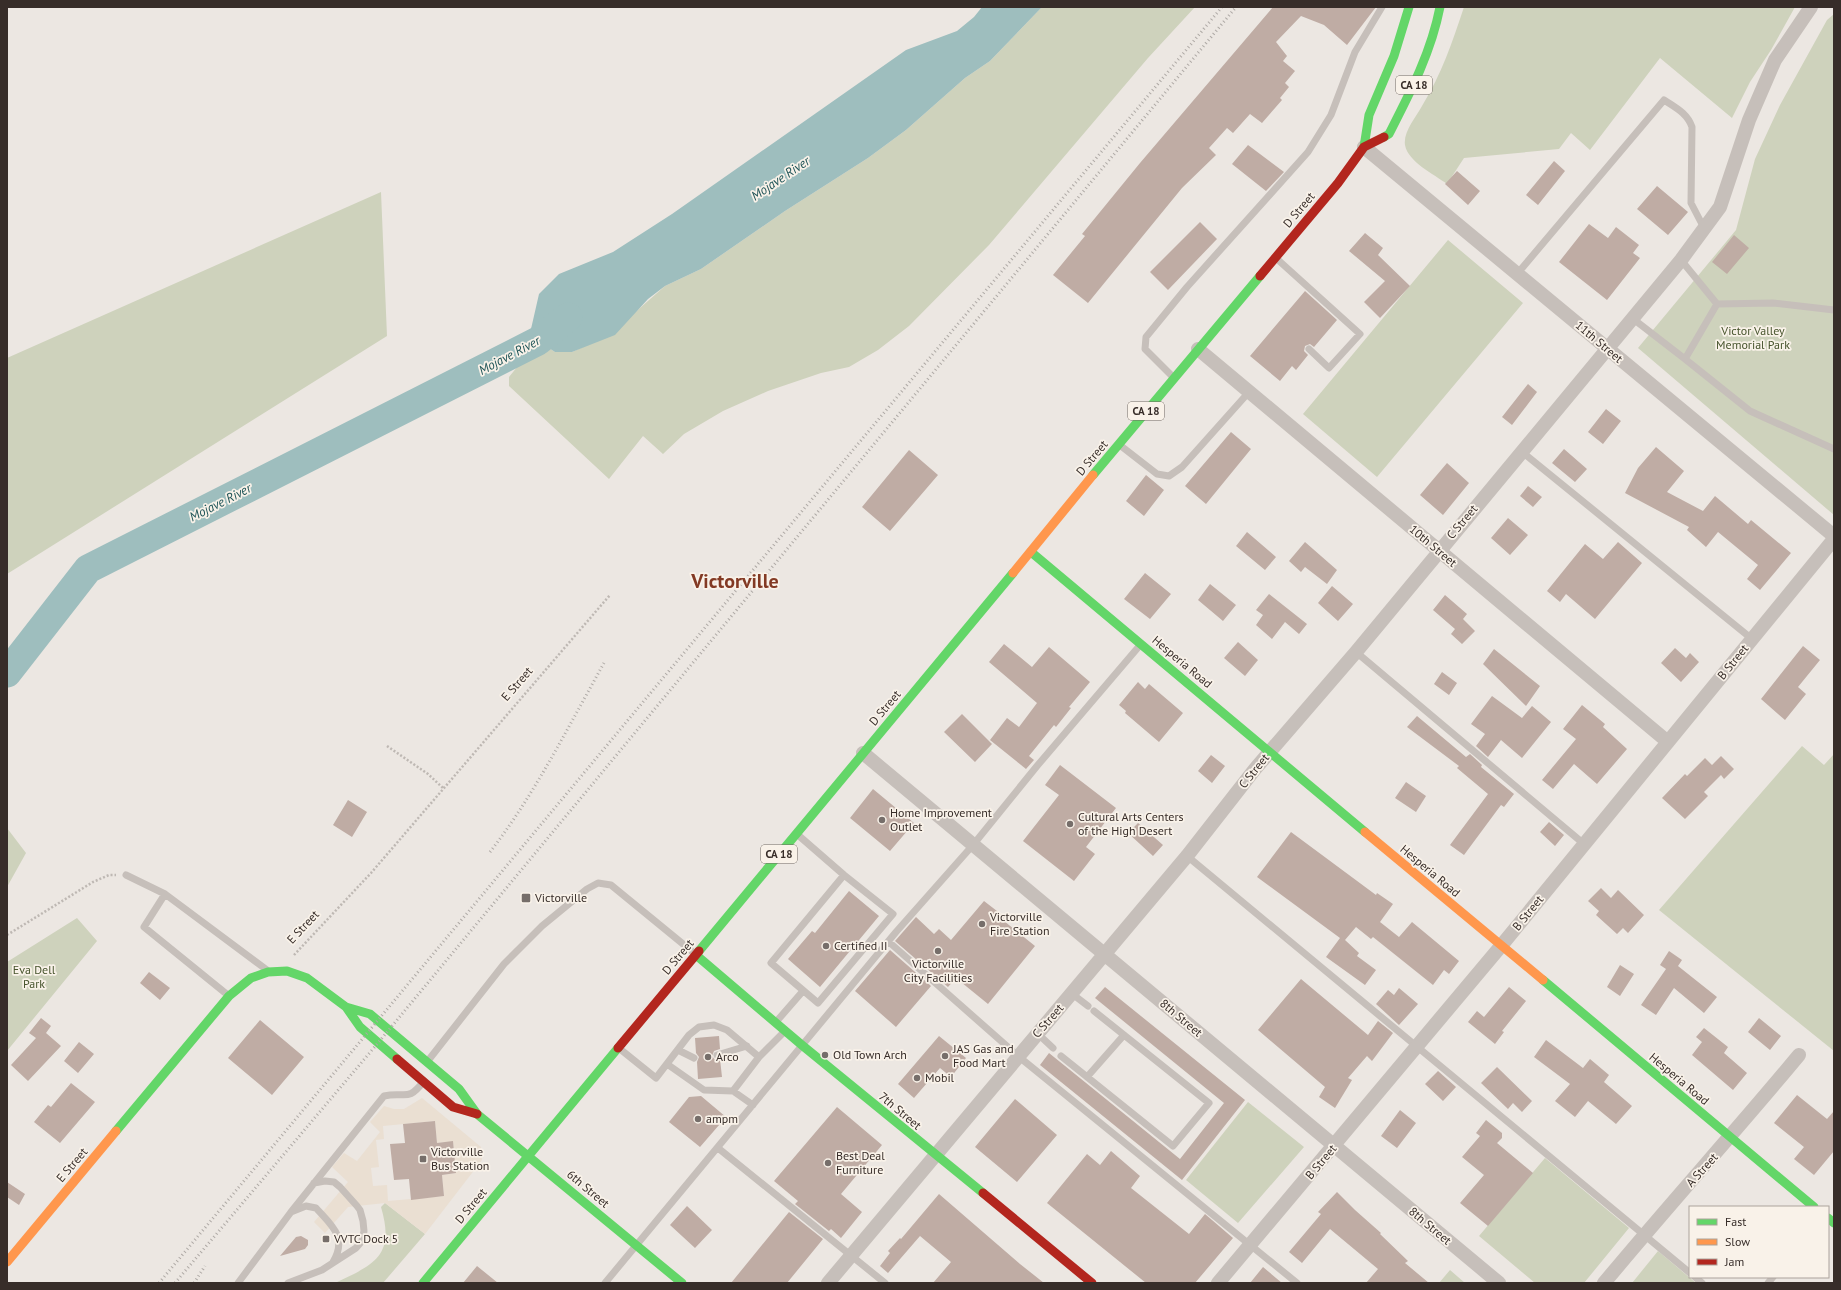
<svg xmlns="http://www.w3.org/2000/svg" width="1841" height="1290" viewBox="0 0 1841 1290" font-family="'PT Sans',sans-serif">
	<style>
		.green { fill: #ced2bc }
		.plaza { fill: #eadfd2; fill-rule: evenodd }
		.water { fill: #9ebebe }
		.lines { fill: none; stroke-linecap: round; stroke-linejoin: round }
		.river { stroke: #9ebebe; stroke-width: 29 }
		.building { fill: #bfaca4 }
		.path { stroke: #beb8b3; stroke-width: 2.5; stroke-dasharray: 2 2; stroke-linecap: butt }
		.lane { stroke: #c6bfba; stroke-width: 7 }
		.street { stroke: #c6bfba; stroke-width: 14 }
		.fast { stroke: #63d668; stroke-width: 9 }
		.slow { stroke: #ff974d; stroke-width: 9 }
		.jam { stroke: #b3261e; stroke-width: 9 }
		.rail { stroke: #aea9a5; stroke-width: 3; stroke-dasharray: 1 3; stroke-linecap: butt }
		.poi-dot { fill: #766e6a; stroke: #f9f2e9; stroke-width: 1.5 }
		.labels { text-anchor: middle; stroke-width: 3.5; stroke-linejoin: round; paint-order: stroke }
		.shield { fill: #f9f2e9; stroke: #716863; stroke-width: 1 }
		.shield-label { font-size: 11px; font-weight: bold; fill: #372d29 }
		.street-label { font-size: 12px; fill: #372d29; stroke: #f9f2e9 }
		.park-label { font-size: 12px; fill: #47542d; stroke: #f9f2e9 }
		.poi-label { font-size: 12px; fill: #372d29; stroke: #f9f2e9; text-anchor: start }
		.water-label { font-size: 13px; font-style: italic; fill: #1f5457; stroke: #f9f2e9 }
		.town-label { font-size: 20px; font-weight: bold; fill: #833a24; stroke: #f9f2e9 }
	</style>
	<rect width="100%" height="100%" fill="#ece7e2"/>
	<path class="green" d="M1042 7H1195L1148 58 989 245 909 326 878 350 849 367 821 373 768 391 723 411 684 434 663 454 643 436 609 479 509 386V377L538 341 555 352H572L592 343 632 315 665 286 701 269 785 211 868 158 906 130 965 78 990 61Z
		M1464 7H1795L1771 50 1750 82 1732 118 1660 58 1590 150 1571 133 1559 149 1464 158 1447 184C1434 174 1408 162 1405 145 1403 132 1416 117 1422 106 1442 73 1452 43 1464 7Z
		M1834 14V515L1638 348 1736 230 1755 159 1780 105 1827 20Z
		M381 192 387 336 7 574V358Z
		M1448 240 1523 303 1377 477 1303 414Z
		M1802 746 1824 765 1834 754V1051L1659 910Z
		M7 828 26 853 7 887Z
		M77 918 97 941 7 1051V962Z
		M1248 1102 1304 1147 1238 1223 1186 1180Z
		M1545 1158 1629 1228 1584 1283H1535L1479 1236Z
		M385 1203 425 1234 383 1283H335C376 1264 395 1255 381 1207Z
		M1658 1251 1696 1283H1632Z
		M1450 1270 1465 1283H1439Z"/>
	<path class="plaza" d="M422 1098 481 1147 482 1160 425 1234 385 1203 348 1207 325 1233 314 1222 348 1182 332 1167 344 1153 357 1161 380 1132 370 1122 384 1106 394 1109H404ZM435 1121 437 1143 453 1142 456 1173 442 1175 444 1196 388 1201 387 1185 373 1186 371 1168 379 1167 376 1140 384 1139 383 1126Z"/>
	<path class="water" d="M982 7H1042L990 61 965 78 906 130 868 158 785 211 701 269 665 286 648 299 615 335 572 352H555L538 341 531 329 539 294 559 274 613 252 672 214 906 50 957 31 974 17Z"/>
	<g class="lines">
		<path class="river" d="M7 673 88 569 538 341 568 317"/>
	</g>
	<path class="building" d="M1273 7H1376L1347 45 1324 25 1301 16 1276 42 1287 56 1283 61 1295 71 1285 83 1289 87 1280 98 1282 100 1262 123 1250 114 1233 133 1227 128 1209 148 1216 155 1182 188 1088 303 1053 275 1085 236 1082 234 1140 163Z
		M1248 145 1284 172 1266 191 1232 164Z
		M1554 161 1565 171 1538 205 1526 195Z
		M1457 171 1480 191 1468 205 1445 184Z
		M1657 186 1688 212 1668 235 1637 209Z
		M1200 222 1217 239 1168 290 1150 272Z
		M1589 224 1608 238 1616 227 1639 245 1633 253 1640 258 1607 300 1559 262Z
		M1365 233 1383 248 1378 255 1410 286 1380 318 1364 302 1385 281 1349 251Z
		M1734 235 1749 248 1727 274 1712 262Z
		M1305 291 1337 320 1314 347 1310 344 1305 346 1304 351 1308 355 1296 370 1292 366 1280 381 1250 356Z
		M1528 384 1537 392 1512 425 1502 417Z
		M1606 409 1621 421 1603 444 1588 432Z
		M1231 432 1251 449 1206 504 1185 486Z
		M1656 447 1684 471 1667 492 1703 511 1715 496 1748 524 1751 520 1791 553 1760 590 1747 579 1758 565 1718 532 1706 547 1687 530 1689 527 1625 493 1638 468Z
		M1564 449 1587 469 1575 482 1552 463Z
		M909 450 938 475 890 531 862 507Z
		M1447 463 1469 483 1443 515 1420 495Z
		M1146 475 1164 490 1144 516 1126 501Z
		M1528 486 1542 497 1533 507 1520 496Z
		M1508 518 1528 535 1510 555 1491 538Z
		M1247 532 1276 557 1265 570 1236 546Z
		M1305 542 1337 570 1327 584 1305 567 1301 572 1289 561Z
		M1618 542 1642 563 1595 619 1566 594 1560 602 1547 591 1585 544 1603 559Z
		M1145 573 1171 594 1150 619 1124 599Z
		M1210 584 1236 605 1223 621 1198 600Z
		M1332 586 1353 604 1338 621 1318 603Z
		M1269 594 1307 624 1299 634 1285 622 1272 639 1256 625 1263 615 1256 610Z
		M1445 595 1467 614 1463 619 1475 631 1462 644 1451 634 1455 629 1433 610Z
		M1238 642 1258 660 1245 676 1224 658Z
		M1004 644 1032 667 1049 647 1090 682 1069 707 1071 708 1056 727 1054 725 1029 756 1034 760 1026 769 990 740 1007 718 1019 727 1037 703 989 662Z
		M1803 646 1820 660 1798 687 1806 694 1785 720 1761 699Z
		M1675 648 1686 658 1690 653 1699 662 1681 682 1661 663Z
		M1494 649 1540 686 1526 706 1483 664Z
		M1442 672 1457 683 1449 695 1434 684Z
		M1138 682 1145 689 1149 684 1183 713 1159 742 1125 713 1126 711 1119 705Z
		M1492 696 1522 718 1532 706 1551 722 1522 758 1501 740 1488 757 1476 746 1485 734 1471 724Z
		M1582 705 1605 724 1603 727 1627 749 1597 784 1574 764 1553 789 1542 780 1576 739 1563 729Z
		M962 714 992 744 975 762 944 732Z
		M1417 716 1466 757 1470 754 1482 765 1481 767 1514 794 1504 807 1501 805 1464 855 1450 845 1488 794 1457 768 1459 766 1407 727Z
		M1211 755 1225 766 1212 783 1198 771Z
		M1721 756 1734 769 1724 779 1721 775 1704 792 1708 796 1685 819 1662 798 1685 774 1687 776 1705 758 1712 765Z
		M1060 765 1116 808 1086 847 1095 854 1074 881 1023 841 1059 795 1045 785Z
		M1406 782 1426 796 1416 812 1395 798Z
		M873 789 914 823 890 851 850 818Z
		M348 800 367 812 352 837 333 825Z
		M1549 822 1564 835 1555 846 1540 832Z
		M1138 823 1163 845 1153 856 1128 833Z
		M1291 832 1376 895 1377 893 1393 904 1380 922 1399 937 1412 922 1459 961 1449 974 1444 970 1433 985 1373 937 1371 939 1356 927 1345 940 1359 953 1357 956 1376 970 1365 985 1326 957 1340 938 1257 877Z
		M1601 888 1611 898 1618 890 1644 915 1628 933 1623 928 1617 934 1596 915 1599 911 1588 901Z
		M849 891 879 916 820 987 788 959 812 931 815 933Z
		M984 901 1006 918 1004 921 1035 946 988 1004 956 978 948 987 895 941 916 917 934 934 939 929 951 940Z
		M890 950 931 986 896 1027 855 991Z
		M1669 951 1682 960 1678 966 1717 997 1704 1013 1674 988 1656 1015 1641 1005 1666 969 1660 965Z
		M1620 965 1634 974 1620 996 1607 987Z
		M149 972 170 988 160 1000 140 983Z
		M1301 979 1368 1035 1378 1021 1393 1033 1372 1061 1367 1056 1348 1078 1352 1080 1335 1108 1319 1097 1325 1087 1258 1030Z
		M1105 987 1245 1100 1182 1180 1040 1065 1049 1053 1180 1159 1224 1103 1095 998Z
		M1509 987 1526 1001 1502 1031 1504 1032 1495 1044 1468 1022 1477 1011 1484 1017Z
		M1399 988 1418 1004 1399 1025 1376 1004 1388 990 1394 995Z
		M41 1018 51 1026 46 1033 61 1046 28 1081 11 1065 36 1038 29 1033Z
		M1759 1018 1781 1036 1770 1050 1748 1032Z
		M260 1020 304 1057 272 1095 228 1058Z
		M1704 1028 1728 1047 1724 1053 1747 1073 1733 1090 1692 1055 1702 1042 1696 1037Z
		M719 1036 720 1049 714 1051 712 1056 715 1060 720 1059 722 1077 698 1079 697 1062 699 1057 696 1053 695 1038Z
		M939 1036 966 1058 951 1077 940 1068 914 1098 898 1084Z
		M1546 1040 1583 1068 1590 1059 1609 1075 1604 1082 1632 1106 1616 1124 1588 1101 1575 1117 1555 1101 1570 1084 1534 1057Z
		M79 1042 94 1054 78 1073 64 1061Z
		M1497 1067 1532 1101 1522 1112 1513 1103 1508 1109 1481 1083Z
		M1438 1071 1456 1087 1443 1101 1425 1084Z
		M71 1083 95 1102 60 1143 34 1122 48 1105 51 1107Z
		M1797 1095 1827 1119 1834 1111V1151L1814 1175 1794 1159 1804 1147 1774 1123Z
		M701 1096 726 1117 700 1147 669 1122 689 1097Z
		M1015 1099 1057 1135 1017 1182 975 1147Z
		M837 1107 882 1145 841 1194 862 1212 841 1238 831 1229 829 1231 795 1204 798 1201 774 1181Z
		M1400 1110 1416 1123 1397 1148 1381 1136Z
		M1486 1120 1502 1133V1138L1497 1143 1533 1173 1488 1226 1460 1203 1484 1175 1462 1157 1480 1136 1476 1133Z
		M435 1121 437 1143 453 1141 456 1173 442 1175 444 1196 411 1200 409 1179 394 1180 390 1144 405 1143 403 1124Z
		M1111 1151 1140 1176 1131 1188 1189 1234 1205 1214 1233 1238 1195 1283H1146L1047 1203 1087 1154 1100 1165Z
		M7 1182 25 1194 19 1205 7 1197Z
		M1337 1192 1355 1210 1381 1233 1380 1234 1408 1261 1405 1263 1429 1283H1366L1378 1269 1330 1229 1302 1263 1289 1252 1321 1214 1318 1212Z
		M939 1194 1020 1264 1044 1283H933L951 1262 920 1236 888 1273 880 1266 890 1253 888 1251 900 1238 901 1239Z
		M687 1206 712 1230 695 1248 670 1225Z
		M789 1212 823 1239 787 1283H731Z
		M301 1236 308 1240V1245L305 1249 280 1256 296 1237Z
		M477 1266 498 1283H463Z
		M1263 1267 1282 1283H1250Z"/>
	<g class="lines">
		<path class="path" d="M387 746 428 774 443 788
			M7 935 93 882 109 875H116
			M294 955 371 873 610 595"/>
		<path class="lane" d="M1277 259 1360 334 1329 368 1309 349
			M1681 260 1717 304
			M1517 274 1664 100C1676 108 1687 113 1692 127L1691 203 1704 228
			M1717 304 1685 359 1750 411 1834 449
			M1717 304 1773 303 1834 310
			M1632 318 1685 359
			M1174 378 1145 349 1146 337 1187 287 1308 152 1331 115 1355 52 1382 7
			M1121 446 1157 474 1169 476 1182 467 1249 392
			M1521 451 1752 639
			M1356 652 1584 844
			M798 835 844 875 893 914 818 1003 771 963 844 875
			M1187 856 1690 1273
			M126 875 165 894 267 970
			M165 894 144 927 229 996
			M889 942 1018 1056 1297 1283
			M1071 993 1088 1006
			M776 1022 803 991
			M1037 1033 1053 1048
			M620 1049 656 1078 689 1035 699 1027 714 1025 727 1030 759 1057 785 1031
			M678 1050 694 1058
			M717 1055 747 1046
			M1061 1056 1173 1146 1209 1103 1094 1011
			M427 1062 504 964 542 926 587 889 598 883 611 885 694 953
			M667 1064 704 1090 733 1091 753 1105
			M1087 1077 1124 1035
			M733 1091 759 1057
			M718 1148 885 1283
			M291 1212 306 1206 316 1208C331 1225 348 1237 333 1262
			M1695 1277 1702 1283
			M238 1283 291 1212 384 1096C406 1091 407 1103 424 1081
			M288 1283 322 1270 356 1248 362 1241 364 1231 363 1221 360 1210 357 1206 340 1187 334 1182 325 1181 314 1183
			M605 1283 896 932 973 845 1037 766 1141 644
			M1768 1283 1773 1277"/>
		<path class="street" d="M1364 147 1834 536
			M1198 349 1668 742
			M863 753 1499 1283
			M828 1283 1187 856 1255 769 1356 652 1681 260 1720 207 1749 120 1775 60 1811 7
			M1218 1283 1501 946 1834 539
			M1604 1283C1668 1206 1735 1132 1799 1055"/>
		<path class="fast" d="M1384 137 1389 134C1410 93 1431 53 1440 7
			M1364 147 1369 115 1394 56 1409 7
			M1093 475 1260 276
			M1031 552 1365 832
			M699 951 1013 573
			M696 955 803 1046 983 1193
			M1543 980 1814 1207
			M346 1007 370 1014 459 1089 477 1114 682 1283
			M116 1131 229 996 251 978 268 972 287 971 307 978 346 1007 360 1027 397 1059
			M1828 1218 1834 1223
			M423 1283 618 1048"/>
		<path class="slow" d="M1013 573 1093 475
			M1365 832 1543 980
			M7 1262 116 1131"/>
		<path class="jam" d="M1260 276 1338 183 1364 147 1384 137
			M618 1048 699 951
			M397 1059 453 1107 477 1114
			M983 1193 1092 1283"/>
		<path class="rail" d="M490 852C535 794 568 727 604 663
			M159 1283 1222 7
			M175 1283 378 1043 1236 7
			M194 1283 205 1266"/>
	</g>
	<g class="poi-dot">
		<circle cx="882" cy="820" r="4"/>
		<circle cx="1070" cy="824" r="4"/>
		<rect x="521" y="893" width="10" height="10" rx="2"/>
		<circle cx="982" cy="924" r="4"/>
		<circle cx="826" cy="946" r="4"/>
		<circle cx="938" cy="951" r="4"/>
		<circle cx="825" cy="1055" r="4"/>
		<circle cx="945" cy="1056" r="4"/>
		<circle cx="708" cy="1057" r="4"/>
		<circle cx="917" cy="1078" r="4"/>
		<circle cx="698" cy="1119" r="4"/>
		<rect x="419" y="1155" width="8" height="8" rx="2"/>
		<circle cx="828" cy="1163" r="4"/>
		<rect x="322" y="1235" width="8" height="8" rx="2"/>
	</g>
	<g class="labels">
		<g class="shield">
			<rect x="1396" y="76" width="36" height="18" rx="3"/>
			<rect x="1128" y="402" width="36" height="18" rx="3"/>
			<rect x="761" y="845" width="36" height="18" rx="3"/>
		</g>
		<g class="shield-label">
			<text x="1414" y="89">CA 18</text>
			<text x="1146" y="415">CA 18</text>
			<text x="779" y="858">CA 18</text>
		</g>
		<g class="street-label">
			<text transform="translate(1299 210) rotate(-50)" y="4">D Street</text>
			<text transform="translate(1599 342) rotate(40)" y="4">11th Street</text>
			<text transform="translate(1092 458) rotate(-50)" y="4">D Street</text>
			<text transform="translate(1462 522) rotate(-50)" y="4">C Street</text>
			<text transform="translate(1433 546) rotate(40)" y="4">10th Street</text>
			<text transform="translate(1182 662) rotate(40)" y="4">Hesperia Road</text>
			<text transform="translate(1733 662) rotate(-51)" y="4">B Street</text>
			<text transform="translate(517 684) rotate(-49)" y="4">E Street</text>
			<text transform="translate(885 708) rotate(-50)" y="4">D Street</text>
			<text transform="translate(1254 771) rotate(-51)" y="4">C Street</text>
			<text transform="translate(1430 871) rotate(40)" y="4">Hesperia Road</text>
			<text transform="translate(1528 913) rotate(-51)" y="4">B Street</text>
			<text transform="translate(303 927) rotate(-47)" y="4">E Street</text>
			<text transform="translate(678 957) rotate(-50)" y="4">D Street</text>
			<text transform="translate(1181 1018) rotate(40)" y="4">8th Street</text>
			<text transform="translate(1048 1021) rotate(-49)" y="4">C Street</text>
			<text transform="translate(1679 1079) rotate(40)" y="4">Hesperia Road</text>
			<text transform="translate(900 1111) rotate(40)" y="4">7th Street</text>
			<text transform="translate(1321 1162) rotate(-50)" y="4">B Street</text>
			<text transform="translate(72 1165) rotate(-50)" y="4">E Street</text>
			<text transform="translate(1702 1170) rotate(-48)" y="4">A Street</text>
			<text transform="translate(588 1189) rotate(40)" y="4">6th Street</text>
			<text transform="translate(471 1206) rotate(-50)" y="4">D Street</text>
			<text transform="translate(1430 1226) rotate(40)" y="4">8th Street</text>
		</g>
		<g class="park-label">
			<text x="1753" y="335">Victor Valley<tspan x="1753" dy="14">Memorial Park</tspan></text>
			<text x="34" y="974">Eva Dell<tspan x="34" dy="14">Park</tspan></text>
		</g>
		<g class="poi-label">
			<text x="890" y="817">Home Improvement<tspan x="890" dy="14">Outlet</tspan></text>
			<text x="1078" y="821">Cultural Arts Centers<tspan x="1078" dy="14">of the High Desert</tspan></text>
			<text x="535" y="902">Victorville</text>
			<text x="990" y="921">Victorville<tspan x="990" dy="14">Fire Station</tspan></text>
			<text x="834" y="950">Certified II</text>
			<text x="938" y="968" text-anchor="middle">Victorville<tspan x="938" dy="14">City Facilities</tspan></text>
			<text x="953" y="1053">JAS Gas and<tspan x="953" dy="14">Food Mart</tspan></text>
			<text x="833" y="1059">Old Town Arch</text>
			<text x="716" y="1061">Arco</text>
			<text x="925" y="1082">Mobil</text>
			<text x="706" y="1123">ampm</text>
			<text x="431" y="1156">Victorville<tspan x="431" dy="14">Bus Station</tspan></text>
			<text x="836" y="1160">Best Deal<tspan x="836" dy="14">Furniture</tspan></text>
			<text x="334" y="1243">VVTC Dock 5</text>
		</g>
		<g class="water-label">
			<text transform="translate(780 178) rotate(-34)" y="5">Mojave River</text>
			<text transform="translate(509 355) rotate(-28)" y="5">Mojave River</text>
			<text transform="translate(220 502) rotate(-27)" y="5">Mojave River</text>
		</g>
		<g class="town-label">
			<text x="735" y="588">Victorville</text>
		</g>
	</g>
	<rect width="1841" height="1290" fill="none" stroke="#372d29" stroke-width="16"/>
	<rect x="1689" y="1206" width="140" height="72" fill="#f9f2e9" stroke="#aba39c"/>
	<rect x="1697" y="1219" width="20" height="6" fill="#63d668" stroke="#aba39c"/>
	<text x="1725" y="1226" font-size="12" fill="#372d29">Fast</text>
	<rect x="1697" y="1239" width="20" height="6" fill="#ff974d" stroke="#aba39c"/>
	<text x="1725" y="1246" font-size="12" fill="#372d29">Slow</text>
	<rect x="1697" y="1259" width="20" height="6" fill="#b3261e" stroke="#aba39c"/>
	<text x="1725" y="1266" font-size="12" fill="#372d29">Jam</text>
</svg>
